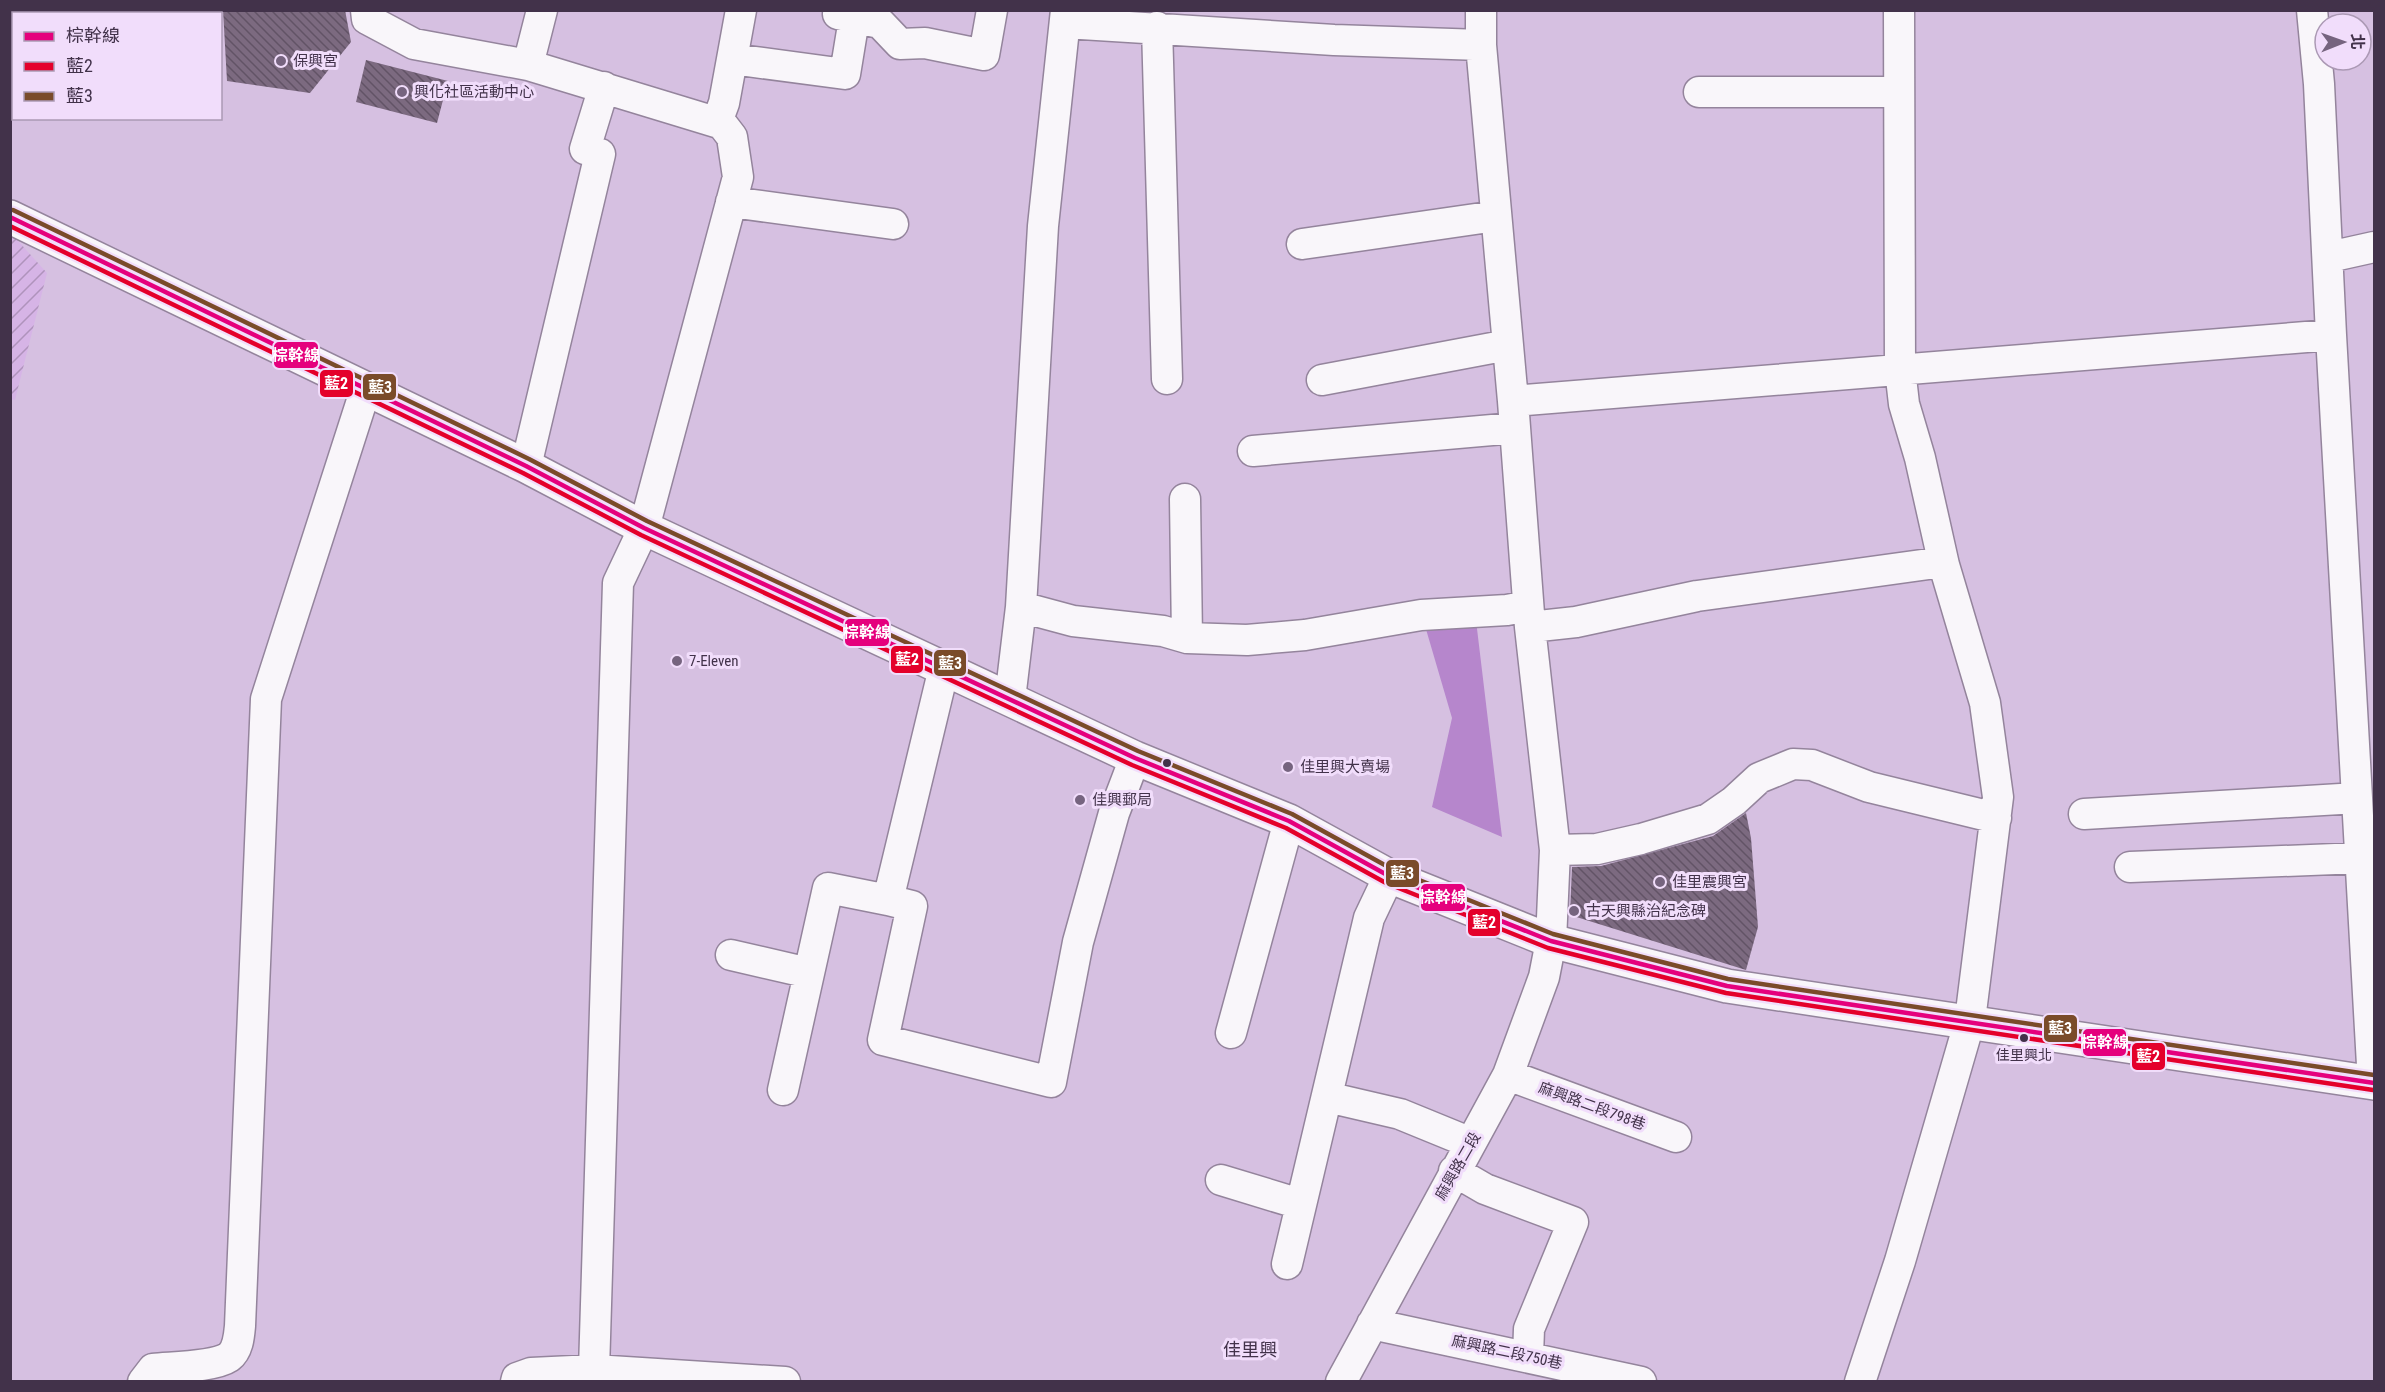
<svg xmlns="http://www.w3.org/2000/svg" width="2385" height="1392" viewBox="0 0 2385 1392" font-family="'Roboto Condensed','Noto Sans TC',sans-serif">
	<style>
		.industrial { fill: url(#industrial-furrows) }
		.water { fill: #b686cc }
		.building { fill: url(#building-back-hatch) }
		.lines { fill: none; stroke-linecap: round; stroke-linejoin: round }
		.minor-casing { stroke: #94849c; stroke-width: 33 }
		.major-casing { stroke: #94849c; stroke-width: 36 }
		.minor { stroke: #f9f6fa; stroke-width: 30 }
		.major { stroke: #f9f6fa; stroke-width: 33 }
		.bus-1-casing { stroke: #f1ddfb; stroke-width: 9 }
		.bus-2-casing { stroke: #f1ddfb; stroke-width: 9 }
		.bus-3-casing { stroke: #f1ddfb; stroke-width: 9 }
		.bus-1 { stroke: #e5007d; stroke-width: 4.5 }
		.bus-2 { stroke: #e4002b; stroke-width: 4.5 }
		.bus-3 { stroke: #7a4b2a; stroke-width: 4.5 }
		.poi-dot { fill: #76647f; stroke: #f1ddfb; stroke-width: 2 }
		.bus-dot { fill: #42324a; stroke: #f1ddfb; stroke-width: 2 }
		.labels { text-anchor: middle; stroke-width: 6; stroke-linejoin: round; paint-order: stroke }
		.bus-label { font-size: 14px; fill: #42324a; stroke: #f1ddfb }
		.poi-label { font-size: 15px; fill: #42324a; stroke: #f1ddfb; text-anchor: start }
		.street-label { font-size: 15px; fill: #42324a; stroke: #f1ddfb }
		.quarter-label { font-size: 18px; fill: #42324a; stroke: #f1ddfb }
		.line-badge { stroke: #f1ddfb; stroke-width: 2 }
		.badge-label { font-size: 16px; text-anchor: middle; font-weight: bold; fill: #fff }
	</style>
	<defs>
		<pattern id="industrial-furrows" width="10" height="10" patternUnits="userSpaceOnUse" patternTransform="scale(1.5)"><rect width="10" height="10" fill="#d6b4e6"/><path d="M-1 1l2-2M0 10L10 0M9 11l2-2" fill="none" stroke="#af93bc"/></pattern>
		<pattern id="building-back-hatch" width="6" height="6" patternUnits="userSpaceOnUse" patternTransform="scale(1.5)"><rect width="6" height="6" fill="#7c6a80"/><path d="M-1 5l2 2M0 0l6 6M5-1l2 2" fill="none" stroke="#625366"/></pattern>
	</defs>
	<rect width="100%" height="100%" fill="#d6c0e1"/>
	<path class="industrial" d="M10 232 47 273 15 400 10 399Z"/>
	<path class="water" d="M1475 612 1502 837 1432 807 1452 718 1423 619Z"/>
	<path class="building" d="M223 10H345L351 42 310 93 227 81Z
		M366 60 448 81 437 123 356 102Z
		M1746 813 1751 838 1758 927 1746 970 1570 915 1572 867 1601 866 1713 836Z"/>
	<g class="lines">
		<g class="minor-casing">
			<path id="minor" d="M366 10 367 19 414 44 528 65 722 124 732 137 738 177 644 528 618 583 594 1370
				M839 10 838 14 880 23 900 44 925 43 984 55 992 10
				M2312 10 2319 84 2331 335 2373 1083
				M1065 23 1334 40 1481 45
				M1157 27 1167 379
				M732 59 845 74 854 19
				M528 65 542 10
				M1699 92H1899
				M717 122 724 103 741 10
				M731 202 893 224
				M1302 244 1496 216
				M2329 257 2374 247
				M1322 380 1508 345
				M1513 401 2331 335
				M1253 451 1515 428
				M526 466 600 154 585 149 604 87
				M1185 499 1187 638
				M1021 607 1073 621 1163 631 1187 638 1247 640 1305 635 1421 615 1507 610 1528 606
				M1530 627 1576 622 1697 596 1936 563 1944 565
				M944 668 888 900 912 906 883 1040 1051 1082 1078 942 1114 813 1135 758
				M1010 699 1021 607 1043 226 1066 10
				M2084 814 2357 798
				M1555 850 1597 849 1641 839 1708 819 1734 801 1759 778 1793 764 1812 765 1869 787 1996 818
				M2130 867 2360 858 2374 861
				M731 955 809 973
				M1231 1033 1289 821
				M1508 1075 1676 1137
				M783 1090 828 888 888 900
				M1327 1097 1400 1114 1471 1143
				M1454 1171 1485 1189 1573 1222 1529 1329 1528 1356
				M1221 1180 1300 1204
				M1287 1264 1369 918 1389 876
				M1372 1324 1641 1382
				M143 1382 153 1369C172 1367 214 1367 229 1357 238 1350 239 1337 240 1326L266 699 366 388
				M516 1382 517 1378 531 1373 594 1370 785 1382
				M1341 1382 1508 1075 1544 977 1551 941 1555 850 1530 627 1513 401 1481 45V10
				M1860 1382 1900 1261 1970 1020 1998 797 1985 703 1944 565 1920 458 1904 404 1900 369 1899 10"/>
		</g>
		<g class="major-casing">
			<path id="major" d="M10 217 526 466 644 528 1135 758 1289 821 1389 876 1551 941 1727 986 2374 1083"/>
		</g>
		<use href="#minor" class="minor"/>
		<use href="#major" class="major"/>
		<g class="bus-1-casing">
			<path id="bus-1" d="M10 217 526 466 644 528 1135 758 1289 821 1389 876 1551 941 1727 986 2374 1083"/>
		</g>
		<g class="bus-2-casing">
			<path id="bus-2" d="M10 226 523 473 641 535 1132 765 1286 828 1386 883 1548 948 1726 993 2373 1090"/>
		</g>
		<g class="bus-3-casing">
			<path id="bus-3" d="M13 210 529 459 647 521 1138 751 1292 814 1392 869 1553 934 1728 979 2374 1075"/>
		</g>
		<use href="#bus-1" class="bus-1"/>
		<use href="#bus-2" class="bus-2"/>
		<use href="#bus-3" class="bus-3"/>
	</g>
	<g class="poi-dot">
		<circle cx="281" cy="61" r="6"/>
		<circle cx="402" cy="92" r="6"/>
		<circle cx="677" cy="661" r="6"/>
		<circle cx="1288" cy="767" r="6"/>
		<circle cx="1080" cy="800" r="6"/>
		<circle cx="1660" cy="882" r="6"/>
		<circle cx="1574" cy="911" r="6"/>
	</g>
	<g class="bus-dot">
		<circle cx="1167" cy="763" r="5"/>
		<circle cx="2024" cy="1038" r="5"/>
	</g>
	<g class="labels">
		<g class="bus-label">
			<text x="2024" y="1060">佳里興北</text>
		</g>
		<g class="poi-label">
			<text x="293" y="66">保興宮</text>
			<text x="414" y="97">興化社區活動中心</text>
			<text x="689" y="666">7-Eleven</text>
			<text x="1300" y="772">佳里興大賣場</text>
			<text x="1092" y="805">佳興郵局</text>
			<text x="1672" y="887">佳里震興宮</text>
			<text x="1586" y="916">古天興縣治紀念碑</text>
		</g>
		<g class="street-label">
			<text transform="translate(1592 1106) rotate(20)" y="5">麻興路二段798巷</text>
			<text transform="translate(1458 1166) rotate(-60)" y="5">麻興路二段</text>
			<text transform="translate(1507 1352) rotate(12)" y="5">麻興路二段750巷</text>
		</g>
		<g class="quarter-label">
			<text x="1250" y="1356">佳里興</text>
		</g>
	</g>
	<g class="line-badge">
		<rect x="273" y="341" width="46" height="28" rx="6" fill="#e5007d"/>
		<rect x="319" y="369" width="35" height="29" rx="6" fill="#e4002b"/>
		<rect x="362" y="373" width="35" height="28" rx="6" fill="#7a4b2a"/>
		<rect x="844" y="618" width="46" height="29" rx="6" fill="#e5007d"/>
		<rect x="890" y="645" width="34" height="29" rx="6" fill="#e4002b"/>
		<rect x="933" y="649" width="34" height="28" rx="6" fill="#7a4b2a"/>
		<rect x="1385" y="859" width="35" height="29" rx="6" fill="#7a4b2a"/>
		<rect x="1420" y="883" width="46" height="29" rx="6" fill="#e5007d"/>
		<rect x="1467" y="908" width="34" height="29" rx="6" fill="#e4002b"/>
		<rect x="2043" y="1014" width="35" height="29" rx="6" fill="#7a4b2a"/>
		<rect x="2082" y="1028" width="45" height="29" rx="6" fill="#e5007d"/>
		<rect x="2131" y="1042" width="35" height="29" rx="6" fill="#e4002b"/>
	</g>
	<g class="badge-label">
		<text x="296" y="361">棕幹線</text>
		<text x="336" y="389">藍2</text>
		<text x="380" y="393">藍3</text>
		<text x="867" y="638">棕幹線</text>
		<text x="907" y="665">藍2</text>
		<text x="950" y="669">藍3</text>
		<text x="1402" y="879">藍3</text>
		<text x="1443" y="903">棕幹線</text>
		<text x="1484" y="928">藍2</text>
		<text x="2060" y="1034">藍3</text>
		<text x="2105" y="1048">棕幹線</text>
		<text x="2148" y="1062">藍2</text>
	</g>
	<rect width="2385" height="1392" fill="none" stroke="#42324a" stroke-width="24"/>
	<rect x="12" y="12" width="210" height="108" fill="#f1ddfb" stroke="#ab99b4" stroke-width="1.5"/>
	<rect x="24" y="32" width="30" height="9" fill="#e5007d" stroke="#ab99b4" stroke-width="1.5"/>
	<text x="66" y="42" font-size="18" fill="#42324a">棕幹線</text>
	<rect x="24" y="62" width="30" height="9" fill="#e4002b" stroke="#ab99b4" stroke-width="1.5"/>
	<text x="66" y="72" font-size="18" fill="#42324a">藍2</text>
	<rect x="24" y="92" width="30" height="9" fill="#7a4b2a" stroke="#ab99b4" stroke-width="1.5"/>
	<text x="66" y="102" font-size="18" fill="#42324a">藍3</text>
	<g transform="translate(2343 42) rotate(89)"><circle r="28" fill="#f1ddfb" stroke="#ab99b4" stroke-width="1.5"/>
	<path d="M0-4.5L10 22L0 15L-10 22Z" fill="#76647f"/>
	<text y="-9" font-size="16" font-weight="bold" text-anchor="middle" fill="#42324a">北</text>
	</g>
</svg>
